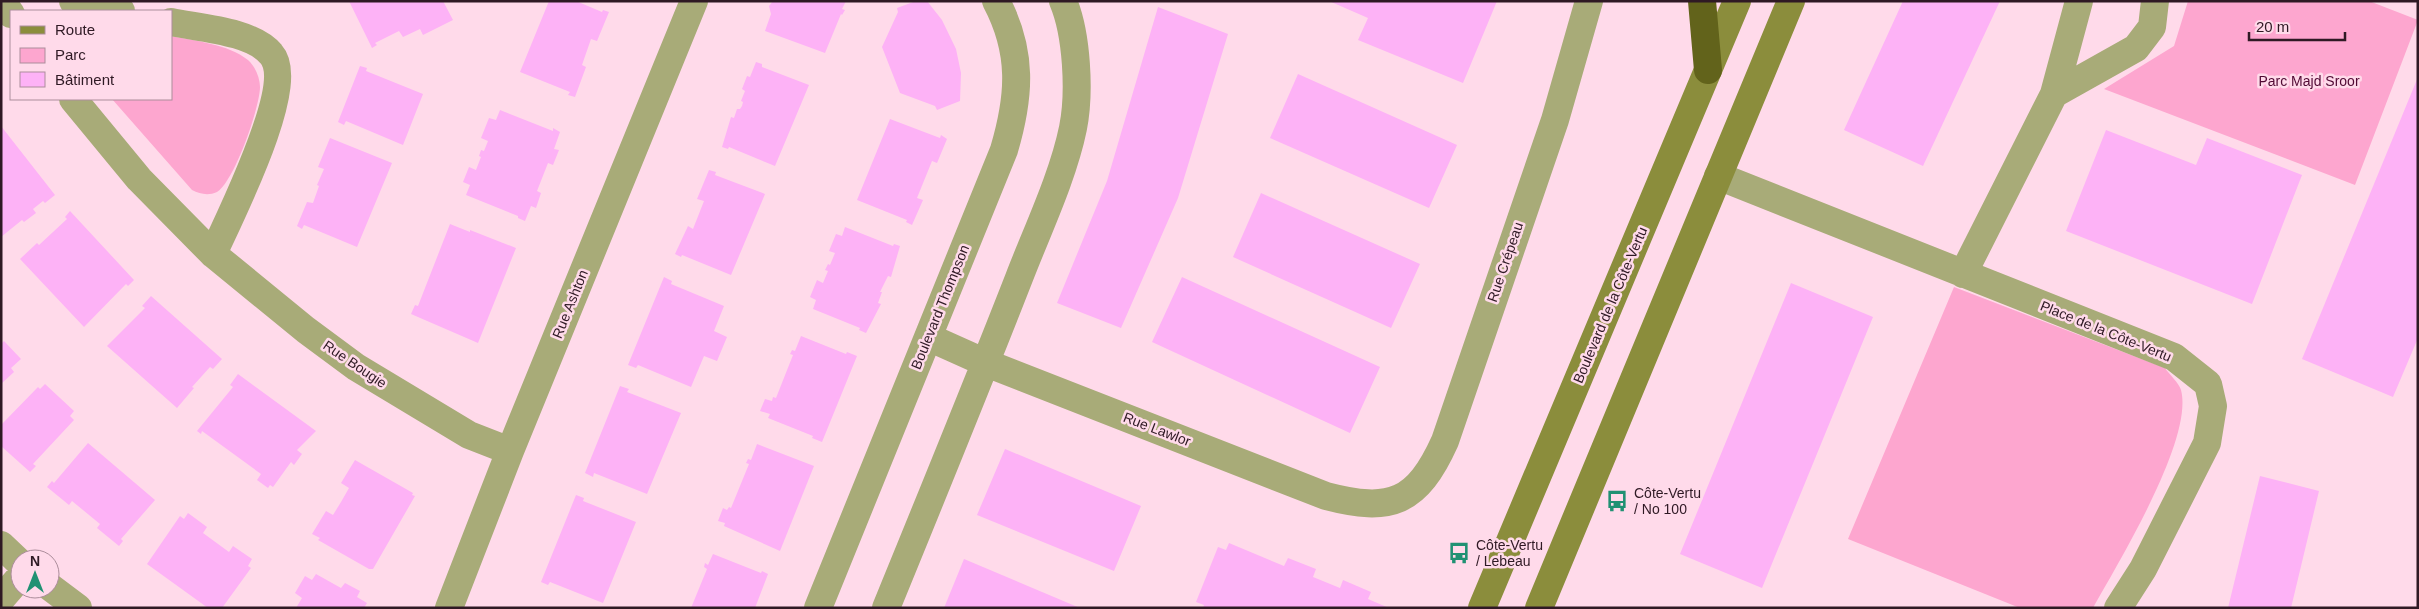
<svg xmlns="http://www.w3.org/2000/svg" width="2419" height="609" viewBox="0 0 2419 609" font-family="Helvetica,sans-serif">
	<style>
		.green { fill: #fda6cf }
		.building { fill: #fdb2f6 }
		.lines { fill: none; stroke-linecap: round; stroke-linejoin: round }
		.street { stroke: #a8ab78; stroke-width: 28 }
		.secondary { stroke: #8b8d3c; stroke-width: 28 }
		.highway { stroke: #62631b; stroke-width: 28 }
		.labels { text-anchor: middle; stroke-width: 5; stroke-linejoin: round; paint-order: stroke }
		.park-label { font-size: 14px; fill: #510a34; stroke: #ffdaea }
		.street-label { font-size: 14px; fill: #2f1924; stroke: #ffdaea }
		.poi-label { font-size: 14px; fill: #2f1924; stroke: #ffdaea; text-anchor: start }
	</style>
	<rect width="100%" height="100%" fill="#ffdaea"/>
	<path class="green" d="M2188 1H2369L2418 20 2355 185 2104 89 2174 46Z
		M171 36C195 41 228 44 248 60 255 66 260 78 260 87 260 107 234 182 217 192 208 196 200 194 192 190L112 99H171Z
		M1954 287 2165 368C2169 374 2179 383 2181 390 2194 439 2118 563 2093 608H2020L1848 539Z"/>
	<path class="building" d="M349 1H443L453 20 423 35 420 29 403 37 399 31 375 43 377 45 372 48Z
		M549 1H576L602 12 603 10 609 12 597 41 591 39 582 65 586 67 575 97 568 95 570 92 520 72Z
		M773 1H846L842 9 845 10 842 15 841 14 825 53 765 31 771 14 769 6Z
		M916 1H927L942 20 956 49 961 73 960 101 937 110 935 106 900 93 882 47 898 12 897 8Z
		M1329 1H1497L1463 83 1358 40 1368 18Z
		M1903 1H2000L1923 166 1844 130Z
		M1158 7 1228 34 1178 198 1121 328 1057 303 1107 181Z
		M756 62 762 64V67L809 85 775 166 729 147 728 149 722 147 731 117 734 118 737 109H740L742 106 743 102 741 101 745 91 742 89 747 76 750 77Z
		M360 66 367 68 366 71 423 94 403 145 346 121 344 125 338 122Z
		M1298 74 1457 145 1429 208 1270 138Z
		M2418 77V338L2393 397 2302 359Z
		M500 110 553 131V128L560 132 554 149 559 150 553 165 548 163 537 191 541 193 536 208 531 206 525 221 518 218V216L466 195 470 185 463 182 469 167 476 170 481 157 479 156 481 150 484 151 488 141 481 138 489 118 496 120Z
		M890 119 940 138 941 135 947 139 937 163 932 161 917 198 923 200 912 225 906 222 907 220 857 200Z
		M1 126 55 195 45 203 43 201 33 209 36 213 24 222 22 220 1 237Z
		M2106 130 2196 165 2207 138 2302 175 2252 304 2066 231Z
		M330 138 392 163 357 247 304 225 302 229 297 226 307 202 313 203 319 186 317 185 324 169 318 167Z
		M709 170 716 172 715 175 765 194 731 275 682 255 681 257 675 254 688 226 693 229 704 201 697 199Z
		M1261 193 1420 264 1391 328 1233 257Z
		M70 211 134 280 128 286 126 284 84 327 20 259 37 243 39 245 67 219 65 217Z
		M450 224 470 232V230L516 248 478 343 411 314 415 305 418 306Z
		M845 227 893 246 894 244 900 246 891 277 888 276 880 292H882L878 303 881 304 866 333 859 330 860 328 813 309 816 300 810 297 817 280 823 283 828 271 825 270 828 264 830 265 835 253 829 251 836 234 842 236Z
		M664 277 672 281 671 284 724 306 714 331 727 337 717 361 704 356 691 387 638 365 636 368 628 365Z
		M1182 277 1380 367 1350 433 1152 342Z
		M1791 283 1873 317 1762 588 1680 554Z
		M151 296 222 359 213 369 210 367 192 387 194 388 177 408 107 346 145 308 142 306Z
		M801 336 846 354 847 352 857 356 822 442 812 438 813 436 768 418 770 414 760 411 765 399 772 401 773 397 776 398 793 355 790 354 792 350 795 351Z
		M4 341 21 359 11 368 14 372 1 384V344Z
		M238 374 316 431 297 450 302 454 294 465 291 462 273 487 270 485 268 488 257 480 261 474 202 431 201 434 197 431 233 387 230 385Z
		M45 384 74 411 70 416 74 420 33 464 36 466 30 472 1 446V425L38 387 40 389Z
		M620 386 629 389 627 392 681 413 647 494 594 473 593 477 585 473Z
		M88 443 155 500 121 539 123 541 119 546 97 528 100 524 72 501 69 505 47 487 52 481 54 483Z
		M757 444 814 466 780 551 724 526 725 523 718 521 723 508 727 510 729 507 731 508 749 464 746 463 748 459 751 460Z
		M1005 449 1141 506 1114 571 977 515Z
		M355 460 413 493 412 495 415 496 373 569H369L318 540 320 538 312 534 326 511 333 515 341 502 349 488 341 483Z
		M2260 476 2319 491 2291 608H2228Z
		M576 495 584 498 583 501 636 522 603 603 550 582 548 585 541 582Z
		M188 513 207 527 203 533 229 552 233 546 252 559 248 566 251 568 222 608H208L147 564 180 516 184 519Z
		M1229 543 1284 566 1288 558 1316 569 1313 577 1340 588 1343 580 1371 592 1368 599 1389 608H1203L1204 605 1196 602 1218 547 1226 550Z
		M713 554 761 573 762 571 768 574 755 608H691L707 569 704 567 705 563 708 565Z
		M964 559 1080 608H944Z
		M316 574 341 588 345 583 360 591 357 597 367 603 364 608H296L302 598 295 593 305 576 312 580Z"/>
	<g class="lines">
		<path class="street" d="M2 1 11 14
			M73 1 121 11
			M171 22C200 28 252 31 271 54 298 84 229 218 213 254
			M2054 94 2136 48 2152 27 2155 1
			M73 99 139 179 213 254 306 330 356 367 469 435 510 451
			M1718 176 2174 357 2208 384 2213 406 2207 443 2143 569 2118 608
			M1963 274 2054 94 2079 1
			M928 337 986 363 1326 496C1391 513 1417 503 1445 441L1555 120 1589 1
			M1 545 20 563
			M50 587 78 608
			M1 599 20 577
			M449 608 510 451 694 1
			M818 608 1004 150C1020 96 1023 52 996 1
			M886 608C931 498 976 388 1019 278 1037 231 1063 177 1073 128 1080 93 1077 34 1063 1"/>
		<path class="secondary" d="M1482 608 1737 1
			M1539 608 1791 1"/>
		<path class="highway" d="M1702 1 1708 70"/>
	</g>
	<defs>
		<g id="bus-bare" transform="scale(1.725)"><path d="M-5-6H5V4H4V6H2V4H-2V6H-4V4H-5ZM-3.5-4V0h7V-4ZM-3.5 1.2v1.5H-2V1.2ZM2 1.2v1.5H3.5V1.2Z" fill="#209173" stroke="#ffdaea" stroke-width="2.5" paint-order="stroke"/></g>
	</defs>
	<g fill-rule="evenodd">
		<use href="#bus-bare" x="1617" y="501"/>
		<use href="#bus-bare" x="1459" y="553"/>
	</g>
	<g class="labels">
		<g class="park-label">
			<text x="2309" y="86">Parc Majd Sroor</text>
		</g>
		<g class="street-label">
			<text transform="translate(1505 262) rotate(-71)" y="5">Rue Crépeau</text>
			<text transform="translate(570 304) rotate(-68)" y="5">Rue Ashton</text>
			<text transform="translate(1610 305) rotate(-67)" y="5">Boulevard de la Côte-Vertu</text>
			<text transform="translate(940 307) rotate(-68)" y="5">Boulevard Thompson</text>
			<text transform="translate(2106 331) rotate(22)" y="5">Place de la Côte-Vertu</text>
			<text transform="translate(355 364) rotate(34)" y="5">Rue Bougie</text>
			<text transform="translate(1157 429) rotate(21)" y="5">Rue Lawlor</text>
		</g>
		<g class="poi-label">
			<text x="1634" y="498">Côte-Vertu<tspan x="1634" dy="16">/ No 100</tspan></text>
			<text x="1476" y="550">Côte-Vertu<tspan x="1476" dy="16">/ Lebeau</tspan></text>
		</g>
	</g>
	<rect width="2419" height="609" fill="none" stroke="#2f1924" stroke-width="5"/>
	<rect x="10" y="10" width="162" height="90" fill="#ffdaea" stroke="#ac8d9b"/>
	<rect x="20" y="26" width="25" height="8" fill="#8b8d3c" stroke="#ac8d9b"/>
	<text x="55" y="35" font-size="15" fill="#2f1924">Route</text>
	<rect x="20" y="48" width="25" height="15" fill="#fda6cf" stroke="#ac8d9b"/>
	<text x="55" y="60" font-size="15" fill="#2f1924">Parc</text>
	<rect x="20" y="72" width="25" height="15" fill="#fdb2f6" stroke="#ac8d9b"/>
	<text x="55" y="85" font-size="15" fill="#2f1924">Bâtiment</text>
	<g transform="translate(35 574)"><circle r="24" fill="#ffdaea" stroke="#ac8d9b"/>
	<path d="M0-4L9 19L0 12L-9 19Z" fill="#209173"/>
	<text y="-8" font-size="14" font-weight="bold" text-anchor="middle" fill="#2f1924">N</text>
	</g>
	<path d="M2249 32v8h96v-8" fill="none" stroke="#2f1924" stroke-width="2.5"/>
	<text x="2256" y="32" font-size="15" fill="#2f1924" stroke="#ffdaea" stroke-width="4" paint-order="stroke">20 m</text>
</svg>
